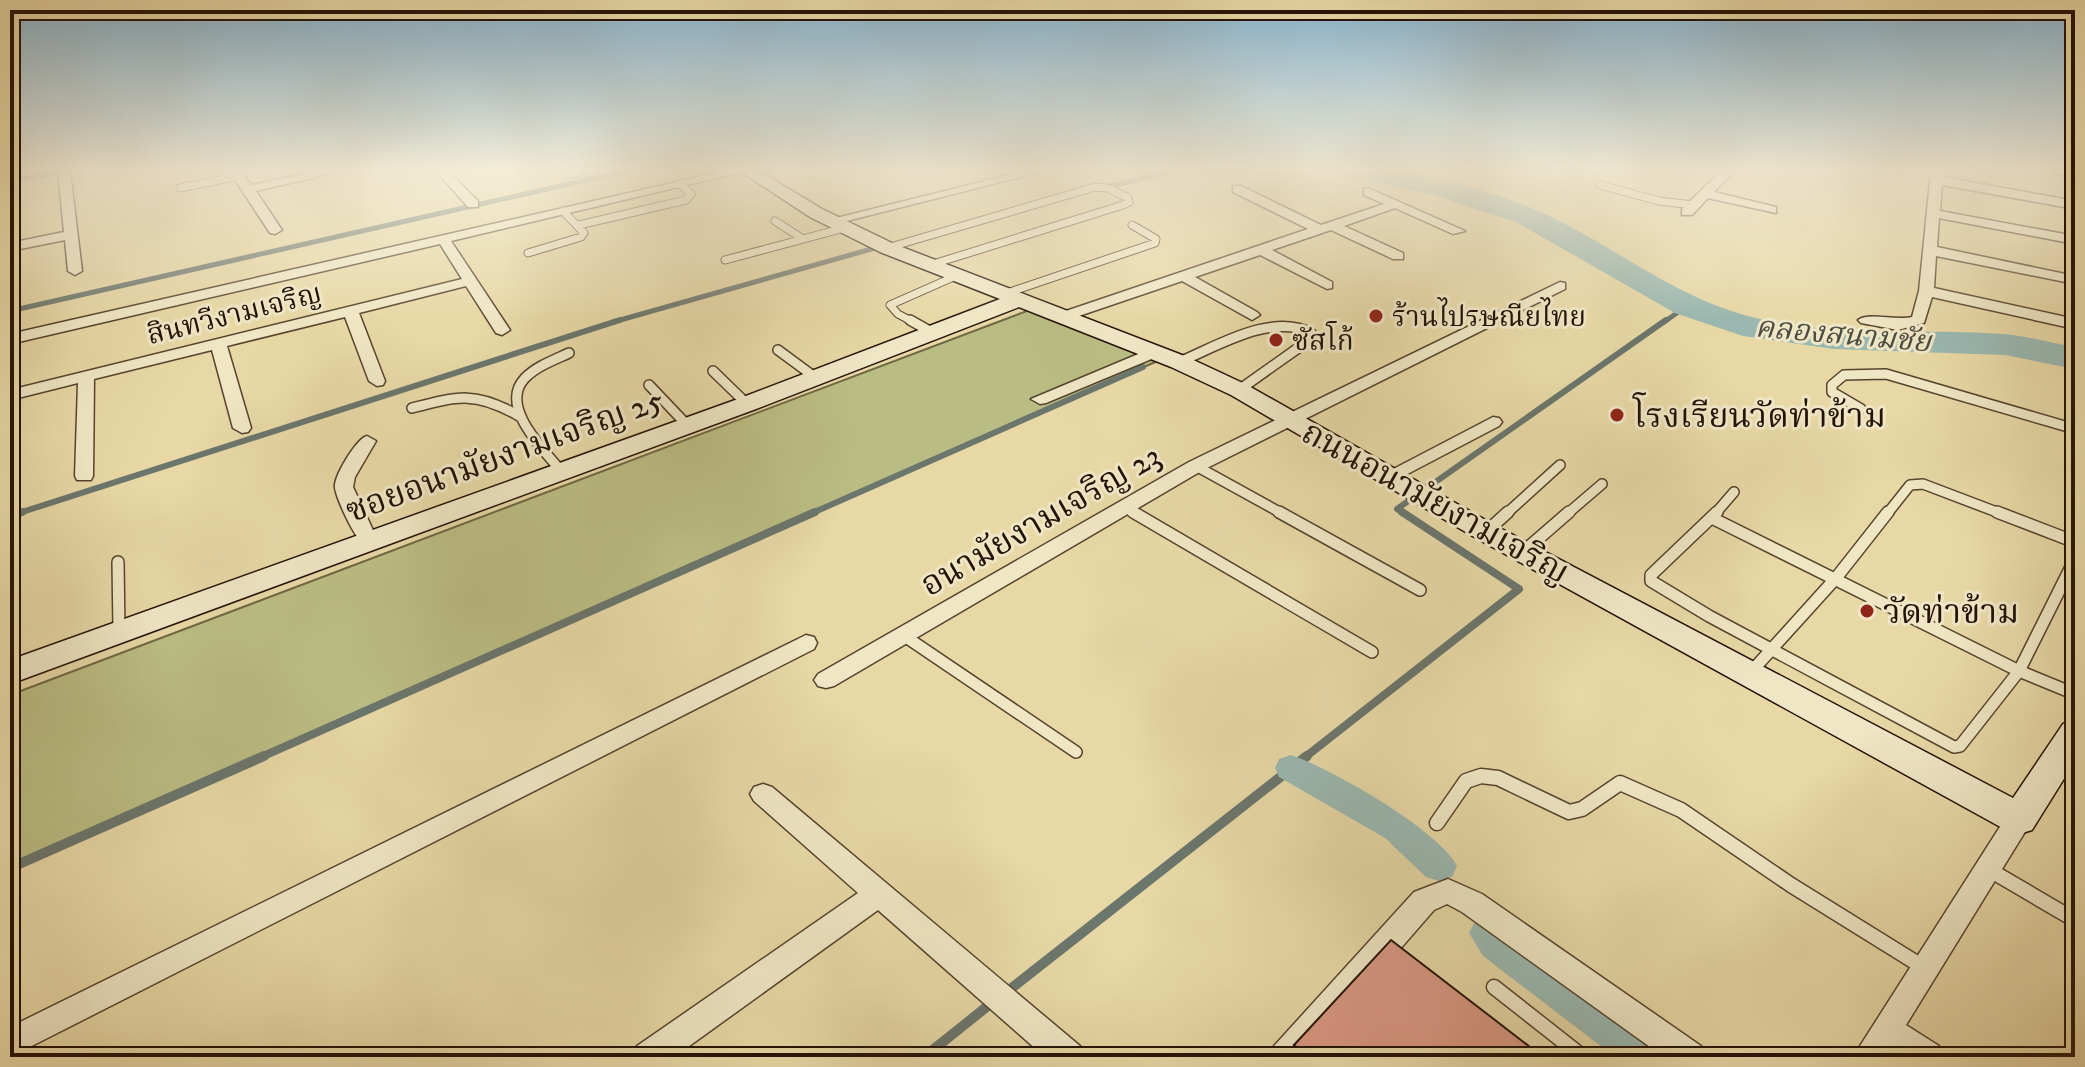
<svg xmlns="http://www.w3.org/2000/svg" width="2085" height="1067" viewBox="0 0 2085 1067" font-family="'IM FELL DW Pica','Noto Serif Thai',serif">
	<style>
		.green { fill: #babd83; stroke: #6f6844; stroke-width: 2 }
		.lines { fill: none; stroke-linecap: round; stroke-linejoin: round }
		.stream-far3 { stroke: #6b766d; stroke-width: 5 }
		.stream-far2 { stroke: #6b766d; stroke-width: 6 }
		.stream-far1 { stroke: #6b766d; stroke-width: 8 }
		.stream { stroke: #6b766d; stroke-width: 10 }
		.canal { fill: #9ab8b1; fill-rule: evenodd }
		.river { fill: #9ab8b1; fill-rule: evenodd }
		.lane-far3-casing { stroke: #55442e; stroke-width: 9 }
		.lane-far2-casing { stroke: #55442e; stroke-width: 12 }
		.lane-far1-casing { stroke: #55442e; stroke-width: 14 }
		.lane-casing { stroke: #55442e; stroke-width: 17 }
		.street-casing { stroke: #55442e; stroke-width: 3 }
		.secondary-casing { stroke: #241206; stroke-width: 3 }
		.lane-far3 { stroke: #efe6c5; stroke-width: 7 }
		.lane-far2 { stroke: #efe6c5; stroke-width: 9 }
		.lane-far1 { stroke: #efe6c5; stroke-width: 11 }
		.lane { stroke: #efe6c5; stroke-width: 14 }
		.street { fill: #efe6c5; fill-rule: evenodd }
		.secondary { fill: #efe6c5; fill-rule: evenodd }
		.wall { fill: #ba8270; stroke: #241206; stroke-width: 2 }
		.building { fill: #d89782; stroke: #241206; stroke-width: 2 }
		.poi-dot { fill: #8f2418; stroke: #efe6c5; stroke-width: 3 }
		.labels { text-anchor: middle; stroke-width: 6; stroke-linejoin: round; paint-order: stroke }
		.far-street-label { font-size: 28px; fill: #241206; stroke: #efe6c5 }
		.far-poi-label { font-size: 28px; fill: #241206; stroke: #efe6c5; text-anchor: start }
		.far-water-label { font-size: 30px; font-style: italic; fill: #4d4c42; stroke: #efe6c5 }
		.poi-label { font-size: 34px; fill: #241206; stroke: #efe6c5; text-anchor: start }
		.street-label { font-size: 34px; fill: #241206; stroke: #efe6c5 }
	</style>
	<rect width="100%" height="100%" fill="#e7d8a6"/>
	<filter id="stains"><feTurbulence type="fractalNoise" baseFrequency=".0025" numOctaves="4"/><feColorMatrix values="0 0 0 0 .2 0 0 0 0 .09 0 0 0 0 .02 0 0 0 .5 -.17"/></filter>
	<radialGradient id="worn" r=".72"><stop offset=".6" stop-color="#630" stop-opacity="0"/><stop offset="1" stop-color="#630" stop-opacity=".3"/></radialGradient>
	<path class="green" d="M1040 306 1169 356 10 868V695Z"/>
	<g class="lines">
		<path class="stream-far3" d="M10 181 68 171
			M1103 188 1171 171
			M10 311 626 171
			M613 322 882 246
			M1664 322 1687 306"/>
		<path class="stream-far2" d="M16 514 620 320
			M810 514 1143 367
			M1405 514 1397 509 1666 320"/>
		<path class="stream-far1" d="M10 516 22 512
			M259 758 815 512
			M1304 758 1519 589 1402 512"/>
		<path class="stream" d="M10 868 264 756
			M1004 994 1307 756
			M924 1057 994 1001"/>
		<path class="canal" d="M1291 755C1330 768 1439 830 1457 866L1452 877 1439 881 1426 877 1385 838 1279 777 1275 768 1279 759Z
			M1488 916 1501 921 1509 932 1662 1043 1668 1057H1615L1483 956 1469 933 1475 921Z"/>
		<path class="river" d="M1341 171C1406 168 1475 184 1536 210 1612 243 1677 301 1760 319 1839 337 1923 328 2003 334 2027 336 2051 343 2075 347V369L2005 355 1834 349 1743 336 1675 313 1516 222 1431 194 1345 177Z"/>
		<g class="lane-far3-casing">
			<path id="lane-far3" d="M567 175 584 171
				M1600 185 1659 201 1694 205
				M180 188 239 176
				M775 221 803 239
				M579 225 686 200 691 194 680 184
				M887 248 1095 187 1108 188 1128 198 1129 202 1123 205 930 265
				M528 253 581 237 584 233 563 211
				M725 260 844 228
				M1007 293 1155 243 1156 239 1132 225
				M913 322 898 314 890 305 958 275"/>
		</g>
		<g class="lane-far2-casing">
			<path id="lane-far2" d="M910 320 933 333
				M778 350 816 378
				M1179 362C1216 347 1271 312 1311 333L1301 346 1239 390
				M713 371 747 404
				M649 385 688 426
				M412 408C458 396 476 391 519 416
				M1861 409 1832 392V385L1844 375 1886 374 2075 429
				M1196 466 1283 514
				M561 471C544 450 498 406 525 378 537 366 554 360 569 353
				M1123 506 1137 514
				M1506 514 1560 465
				M1567 514 1602 484
				M1715 514 1734 492
				M1887 514 1910 485 1923 484 2002 514"/>
		</g>
		<g class="lane-far1-casing">
			<path id="lane-far1" d="M1133 512 1372 652
				M1279 512 1420 590
				M1717 512 1651 575V581L1709 616 1954 747 1960 746 2019 671 2075 559
				M1997 512 2075 542
				M1712 518 2019 671 2075 694
				M1486 532 1508 512
				M1523 552 1569 512
				M118 562 119 632
				M903 635 1076 752
				M1751 672 1836 578 1888 512"/>
		</g>
		<g class="lane-casing">
			<path id="lane" d="M1437 823 1466 781 1481 776 1498 778 1569 812 1582 809 1620 783 1681 810 1791 885 1923 967
				M1988 869 2075 920
				M1494 987 1583 1057"/>
		</g>
		<g class="street-casing">
			<path id="street" d="M58 171H70L82 271 75 275 68 271 65 240 10 251V243L64 232Z
				M229 171H241L251 185 319 171H341L256 191 282 230 275 234 270 233Z
				M436 171H448L478 201V207H468Z
				M725 171H746L451 241 510 330 502 335 496 333 466 286 359 313 385 381 383 385 377 386 369 381 345 317 227 346 251 428 248 432 242 433 233 428 212 350 94 379 93 476 91 480H77L75 476 78 383 10 400V390L462 279 440 244 10 344V334Z
				M1025 171H1045L831 225 824 221Z
				M1721 171H1734L1714 192 1776 207V213L1708 198 1692 215H1682V209Z
				M1931 171H1943V177L2075 201V209L1942 185 1940 211 2075 236V244L1939 218 1937 247 2075 276V284L1936 256 1934 288 2075 319V329L1932 297 1924 323 1898 330 1861 323 1858 320C1869 312 1895 321 1912 317L1919 291Z
				M2054 171H2075V177L2056 174Z
				M1233 186H1241L1321 225 1384 204 1364 195V189L1368 188 1465 231 1453 234 1395 208 1344 226 1403 253V259H1393L1331 230 1272 250 1332 282V288L1327 289 1260 255 1195 277 1257 312 1260 315 1252 320 1182 281 1070 319H1060V313L1308 229 1233 192Z
				M1560 282 1565 283V289L1203 470 834 686 826 688 818 686 814 680 818 674 1189 462Z
				M1155 347 1163 352 1161 355 1046 403 1040 404 1031 399Z
				M1493 417 1499 418 1502 422 1499 426 1396 480H1382L1380 476Z
				M367 436 376 441 355 477 353 487 378 541 368 547C357 545 337 500 335 488 333 477 357 438 367 436Z
				M806 635 814 637 817 643 814 649 10 1057V1027Z
				M763 784 772 787 1080 1046 1085 1057H1045L878 910 674 1057H632L637 1046 858 893 754 801 750 794 754 787Z
				M2019 808 2028 811 2032 819 2028 827 1906 1025 1939 1046 1944 1057H1900L1891 1051 1887 1057H1853L2010 811Z
				M1448 879 1482 894 1701 1046 1706 1057H1664L1462 912 1447 904 1434 910 1306 1057H1269L1274 1046 1414 892Z"/>
		</g>
		<g class="secondary-casing">
			<path id="secondary" d="M740 171H759L822 209 894 244 1187 357 1247 385 1496 526 2013 798 2063 724 2075 720V761L2032 830 2019 834 2006 830 1476 538 1231 395 1171 367 1019 307 756 409 10 684V660L738 399 1000 299 880 252 810 217Z"/>
		</g>
		<use href="#lane-far3" class="lane-far3"/>
		<use href="#lane-far2" class="lane-far2"/>
		<use href="#lane-far1" class="lane-far1"/>
		<use href="#lane" class="lane"/>
		<use href="#street" class="street"/>
		<use href="#secondary" class="secondary"/>
	</g>
	<path class="wall" d="M1294 1045 1543 1057H1291Z"/>
	<path class="building" d="M1391 940 1543 1057H1307L1294 1045Z"/>
	<linearGradient id="sky" x2="0" y2="1"><stop stop-color="#89b6d2"/><stop offset="0.53" stop-color="#f4edd7"/><stop offset="1" stop-color="#f4edd7" stop-opacity="0"/></linearGradient>
	<rect width="2085" height="320" fill="url(#sky)"/>
	<g class="poi-dot">
		<circle cx="1376" cy="316" r="8"/>
		<circle cx="1276" cy="340" r="8"/>
		<circle cx="1617" cy="415" r="8"/>
		<circle cx="1867" cy="611" r="8"/>
	</g>
	<g class="labels">
		<g class="far-street-label">
			<text transform="translate(234 313) rotate(-14)" y="10">สินทวีงามเจริญ</text>
		</g>
		<g class="far-poi-label">
			<text x="1392" y="326">ร้านไปรษณียไทย</text>
			<text x="1292" y="350">ซัสโก้</text>
		</g>
		<g class="far-water-label">
			<text transform="translate(1843 334) rotate(5)" y="10">คลองสนามชัย</text>
		</g>
		<g class="poi-label">
			<text x="1633" y="427">โรงเรียนวัดท่าข้าม</text>
			<text x="1883" y="623">วัดท่าข้าม</text>
		</g>
		<g class="street-label">
			<text transform="translate(504 454) rotate(-20)" y="12">ซอยอนามัยงามเจริญ 25</text>
			<text transform="translate(1436 501) rotate(29)" y="12">ถนนอนามัยงามเจริญ</text>
			<text transform="translate(1040 519) rotate(-30)" y="12">อนามัยงามเจริญ 23</text>
		</g>
	</g>
	<rect width="2085" height="1067" fill="none" stroke="#e7d8a6" stroke-width="40"/>
	<rect x="12" y="12" width="2061" height="1043" fill="none" stroke="#241206" stroke-width="4"/>
	<rect x="20" y="20" width="2045" height="1027" fill="none" stroke="#241206" stroke-width="2"/>
	<rect width="100%" height="100%" filter="url(#stains)"/>
	<rect width="100%" height="100%" fill="url(#worn)"/>
</svg>
